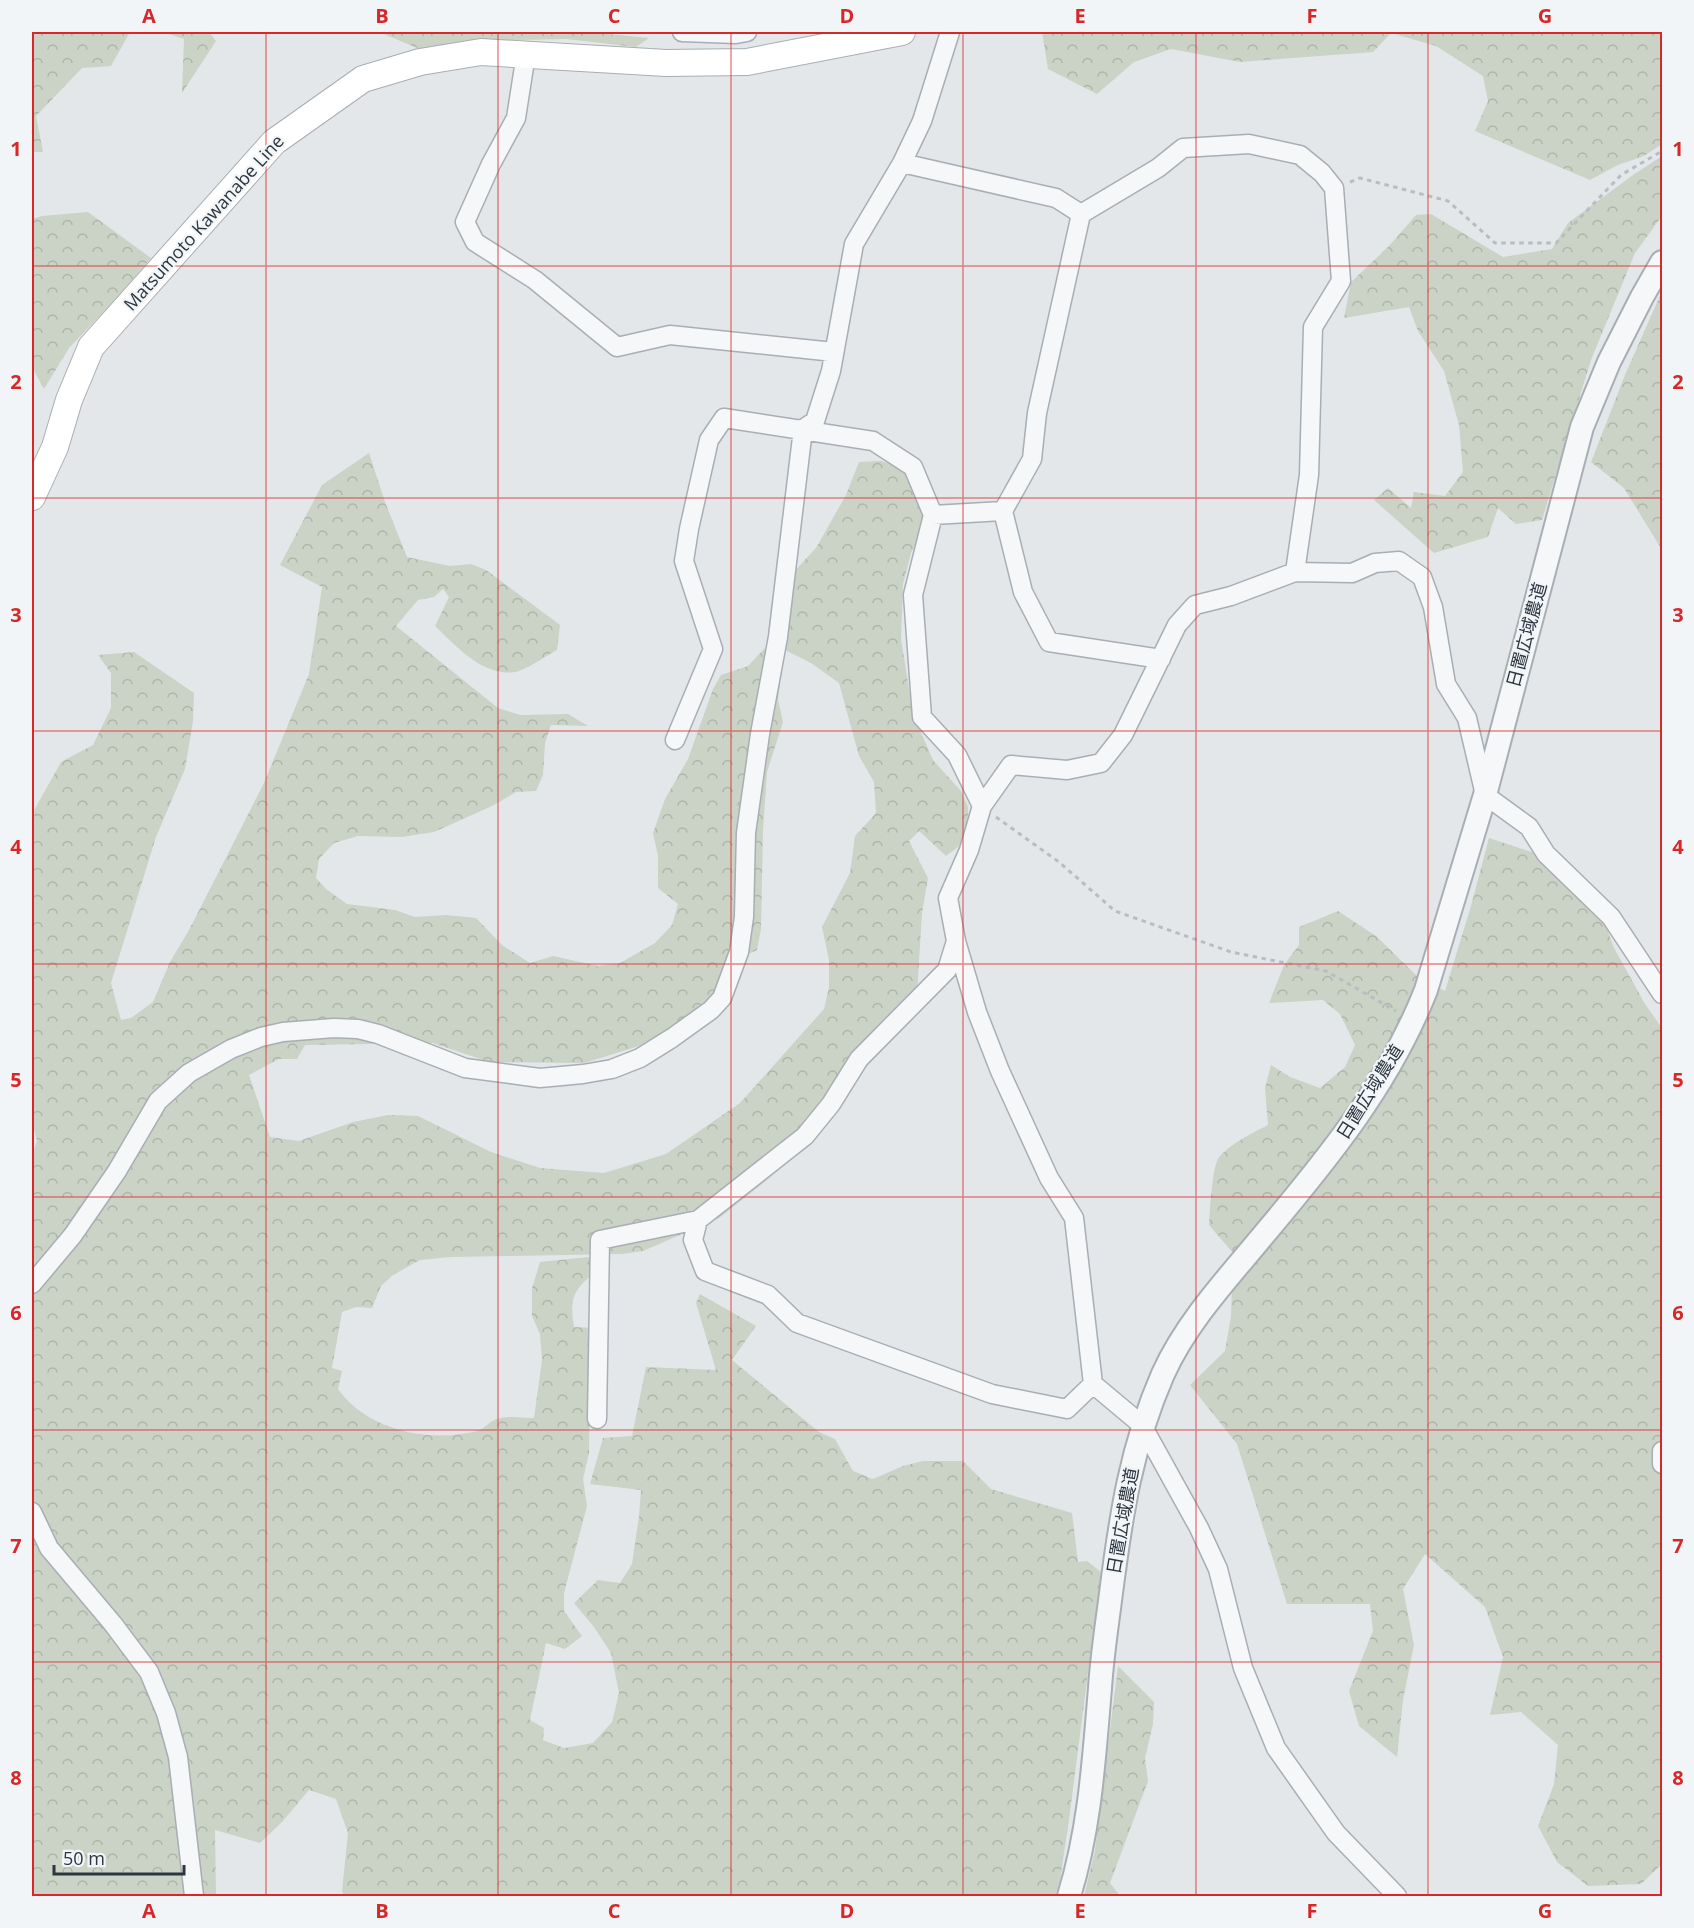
<svg xmlns="http://www.w3.org/2000/svg" width="1694" height="1928" viewBox="0 0 1694 1928" font-family="'Open Sans','Noto Sans JP',sans-serif">
	<style>
		.forest { fill: url(#forest-crowns) }
		.lines { fill: none; stroke-linecap: round; stroke-linejoin: round }
		.minor-casing { stroke: #a8aeb4; stroke-width: 21 }
		.tertiary-casing { stroke: #a8aeb4; stroke-width: 26 }
		.secondary-casing { stroke: #a8aeb4; stroke-width: 28 }
		.path { stroke: #b9bdc1; stroke-width: 3; stroke-dasharray: 4.5 4.5; stroke-linecap: butt }
		.minor { stroke: #f5f7f8; stroke-width: 18 }
		.tertiary { stroke: #f5f7f8; stroke-width: 22 }
		.secondary { stroke: #fff; stroke-width: 26 }
		.grid { fill: none; stroke: #d62828; stroke-width: 1.5; stroke-opacity: 0.55 }
		.labels { text-anchor: middle; stroke-width: 4.5; stroke-linejoin: round; paint-order: stroke }
		.street-label { font-size: 18px; fill: #2c3641; stroke: #f2f5f7 }
		.neatline { fill: none; stroke: #d62828; stroke-width: 2 }
		.grid-label { font-size: 20px; text-anchor: middle; font-weight: bold; fill: #d62828 }
	</style>
	<defs>
		<pattern id="forest-crowns" width="20" height="18" patternUnits="userSpaceOnUse" patternTransform="scale(1.5)"><rect width="20" height="18" fill="#cad3c5"/><path d="M2 6a3 3 0 1 1 6 0M12 15a3 3 0 1 1 6 0" fill="none" stroke="#aeb6aa"/></pattern>
	</defs>
	<rect width="100%" height="100%" fill="#e3e7ea"/>
	<path class="forest" d="M32 32H130L111 66 82 68 36 116 43 152H32Z
		M163 32H209L216 41 182 93 184 39Z
		M379 32H588L649 38 636 47 566 39 474 41 422 50Z
		M1042 32H1662V144L1644 156 1618 165 1590 180 1475 131 1488 101 1483 76 1436 46 1391 33 1373 52 1240 62 1171 49 1134 62 1097 94 1048 69Z
		M1662 156V216L1635 253 1591 360 1542 520 1516 524 1498 508 1488 537 1434 553 1374 500 1388 488 1411 508 1414 492 1445 496 1463 472 1459 425 1444 371 1418 331 1409 307 1344 318 1351 282 1389 246 1416 215 1431 214 1503 257 1552 249 1568 223 1633 175Z
		M88 212 151 258 115 300 69 348 44 389 32 367V219L42 216Z
		M1662 291V550L1624 488 1591 462 1625 375Z
		M369 453 385 502 407 557 450 566 471 564 486 570 560 625 557 650C548 655 524 671 515 672 483 677 456 646 435 626L449 597 443 589 434 597 418 600 396 626 498 708 520 715 568 714 588 726 551 725 545 743 543 775 536 791 516 792 492 806 434 832 402 837 358 836 334 843 319 859 316 878 326 889 347 904 395 910 415 917 446 915 476 918 502 945 530 963 553 956 598 966 620 963 655 943 672 925 678 904 658 888V856L653 833 665 799 688 759 713 689 721 675 748 666 765 648 782 670 778 699 783 722 767 772 763 830 761 929 757 950 725 965 712 996 676 1025 639 1046 584 1063 489 1062 433 1043 305 1045 297 1059H279L249 1075 270 1137 299 1141 353 1122 388 1115 418 1116 491 1152 540 1168 604 1173 666 1154 740 1103 824 1009 829 987V960L822 927 850 873 855 836 876 813 874 782 859 756 839 683 811 663 783 649 791 575 816 548 846 495 859 462 881 461 906 468 923 512 922 533 911 553 903 584 901 639 913 714 933 760 961 791 968 807 969 833 958 847 946 856 919 831 909 841 928 878 922 913 917 994 895 1031 854 1082 814 1140 767 1180 719 1218 643 1251 622 1254 451 1257 420 1260 393 1275 381 1286 372 1308 356 1307 342 1312 332 1368 342 1371 338 1389C368 1431 429 1443 477 1431 485 1429 489 1421 497 1419 507 1415 523 1418 534 1418L542 1360 540 1334 532 1316V1288L540 1262 589 1257 596 1271C574 1290 569 1297 574 1327L594 1328 590 1365 589 1453 583 1479 587 1506 564 1593V1611L582 1636 565 1649 546 1643 530 1720 544 1728 543 1740 564 1748 593 1743 612 1722 619 1693 611 1653 594 1627 574 1603 598 1580 620 1583 632 1564 639 1516 641 1490 590 1484 603 1438 632 1436 646 1367 716 1370 696 1303 700 1294 756 1326 732 1360 819 1432 835 1439 853 1471 873 1479 903 1466 923 1461H963L991 1489 1072 1513 1078 1562 1087 1561 1101 1572 1069 1820 1060 1880 1055 1896H344L342 1891 348 1833 336 1799 309 1790 282 1822 260 1843 215 1830 216 1896H32V1155L37 1141 32 1121V814L61 762 93 745 111 708V673L98 655 134 652 194 693 193 721 185 769 156 837 111 983 121 1020 131 1018 153 1002 170 962 189 930 264 783 309 674 322 587 280 565 322 485Z
		M1489 838 1550 858 1593 888 1613 946 1645 1004 1662 1028V1864L1641 1884 1588 1886 1557 1862 1538 1826 1554 1784 1558 1745 1521 1712 1490 1715 1503 1657 1485 1607 1425 1554 1403 1589 1414 1645 1403 1700 1397 1757 1359 1726 1349 1691 1373 1631 1370 1604H1287L1237 1444 1190 1385 1225 1351 1231 1316 1233 1253 1209 1225C1210 1211 1212 1169 1218 1159 1226 1146 1254 1132 1268 1125L1265 1088 1271 1065 1290 1077 1320 1088 1345 1067 1355 1045 1340 1014 1323 1000 1269 1003 1284 965 1299 945V927L1338 911 1376 936 1416 975 1445 991 1471 906Z
		M1118 1666 1154 1702 1153 1724 1145 1758 1148 1781 1110 1883 1120 1896H1084L1095 1850Z"/>
	<g class="lines">
		<g class="minor-casing">
			<path id="minor" d="M682 32 736 34 747 32
				M526 54 516 118 491 164 465 222 475 242 535 280 617 347 670 335 834 352
				M902 163 1056 198 1081 214
				M933 515 1003 511
				M1161 659 1049 642 1023 592 1003 511 1032 459 1037 413 1081 214 1158 168 1183 148 1249 144 1300 155 1322 173 1334 188 1341 281 1313 327 1309 475 1295 572
				M675 740 713 649 684 561 689 529 709 440 724 418 873 441 913 467 933 515 913 595 922 717 957 755 982 806
				M956 941 947 970 859 1059 831 1104 805 1136 698 1220 693 1240 705 1271 768 1295 797 1323 992 1394 1067 1409 1093 1384
				M32 1284 73 1235 117 1171 158 1101 189 1073 231 1049 261 1037 283 1032 334 1028 358 1029 378 1034 465 1068 540 1078 583 1074 612 1069 640 1058 672 1038 711 1010 722 998 739 952 744 917 746 833 760 734 778 637 803 429 815 421 831 371 854 244 902 163 922 121 950 32
				M597 1419 600 1240 698 1220
				M1662 1451V1464
				M32 1512 49 1548 113 1624 149 1672 166 1713 178 1757 194 1896
				M1397 1896 1336 1833 1276 1748 1243 1668 1218 1569 1199 1528 1142 1425 1093 1384 1074 1218 1049 1178 1000 1071 977 1012 956 941 948 898 969 850 982 806 1011 765 1067 770 1101 763 1123 735 1177 625 1195 605 1231 596 1295 572 1352 573 1375 563 1399 561 1422 577 1433 607 1446 684 1467 718 1485 795 1529 827 1546 854 1611 917 1662 994"/>
		</g>
		<g class="tertiary-casing">
			<path id="tertiary" d="M1069 1896C1090 1828 1094 1759 1100 1688 1102 1656 1107 1625 1111 1593 1121 1515 1131 1447 1163 1374 1187 1321 1229 1277 1266 1232 1329 1157 1390 1082 1426 990L1485 795 1582 427 1609 362 1642 297 1662 262"/>
		</g>
		<g class="secondary-casing">
			<path id="secondary" d="M32 497 55 447 69 400 91 347 274 142 363 79 420 62 481 52 666 63 747 62 902 32"/>
		</g>
		<path class="path" d="M1350 182 1360 178 1448 201 1495 243H1556L1621 175 1662 151
			M996 817 1059 862 1115 911 1231 952 1326 971 1396 1011"/>
		<use href="#minor" class="minor"/>
		<use href="#tertiary" class="tertiary"/>
		<use href="#secondary" class="secondary"/>
	</g>
	<path class="grid" d="M266 32V1896M498 32V1896M731 32V1896M963 32V1896M1196 32V1896M1428 32V1896M32 266H1662M32 498H1662M32 731H1662M32 964H1662M32 1197H1662M32 1430H1662M32 1662H1662"/>
	<g class="labels">
		<g class="street-label">
			<text transform="translate(204 223) rotate(-48)" y="6">Matsumoto Kawanabe Line</text>
			<text transform="translate(1527 635) rotate(-75)" y="6">日置広域農道</text>
			<text transform="translate(1370 1092) rotate(-58)" y="6">日置広域農道</text>
			<text transform="translate(1123 1521) rotate(-80)" y="6">日置広域農道</text>
		</g>
	</g>
	<rect width="1694" height="1928" fill="none" stroke="#f2f5f7" stroke-width="66"/>
	<path d="M54 1865v9h130v-9" fill="none" stroke="#2c3641" stroke-width="3"/>
	<text x="63" y="1865" font-size="18" fill="#2c3641" stroke="#f2f5f7" stroke-width="4.5" paint-order="stroke">50 m</text>
	<rect x="33" y="33" width="1628" height="1862" class="neatline"/>
	<g class="grid-label">
		<text x="149" y="23">A</text>
		<text x="382" y="23">B</text>
		<text x="614" y="23">C</text>
		<text x="847" y="23">D</text>
		<text x="1080" y="23">E</text>
		<text x="1312" y="23">F</text>
		<text x="1545" y="23">G</text>
		<text x="16" y="156">1</text>
		<text x="1678" y="156">1</text>
		<text x="16" y="389">2</text>
		<text x="1678" y="389">2</text>
		<text x="16" y="622">3</text>
		<text x="1678" y="622">3</text>
		<text x="16" y="854">4</text>
		<text x="1678" y="854">4</text>
		<text x="16" y="1087">5</text>
		<text x="1678" y="1087">5</text>
		<text x="16" y="1320">6</text>
		<text x="1678" y="1320">6</text>
		<text x="16" y="1553">7</text>
		<text x="1678" y="1553">7</text>
		<text x="16" y="1785">8</text>
		<text x="1678" y="1785">8</text>
		<text x="149" y="1918">A</text>
		<text x="382" y="1918">B</text>
		<text x="614" y="1918">C</text>
		<text x="847" y="1918">D</text>
		<text x="1080" y="1918">E</text>
		<text x="1312" y="1918">F</text>
		<text x="1545" y="1918">G</text>
	</g>
</svg>
